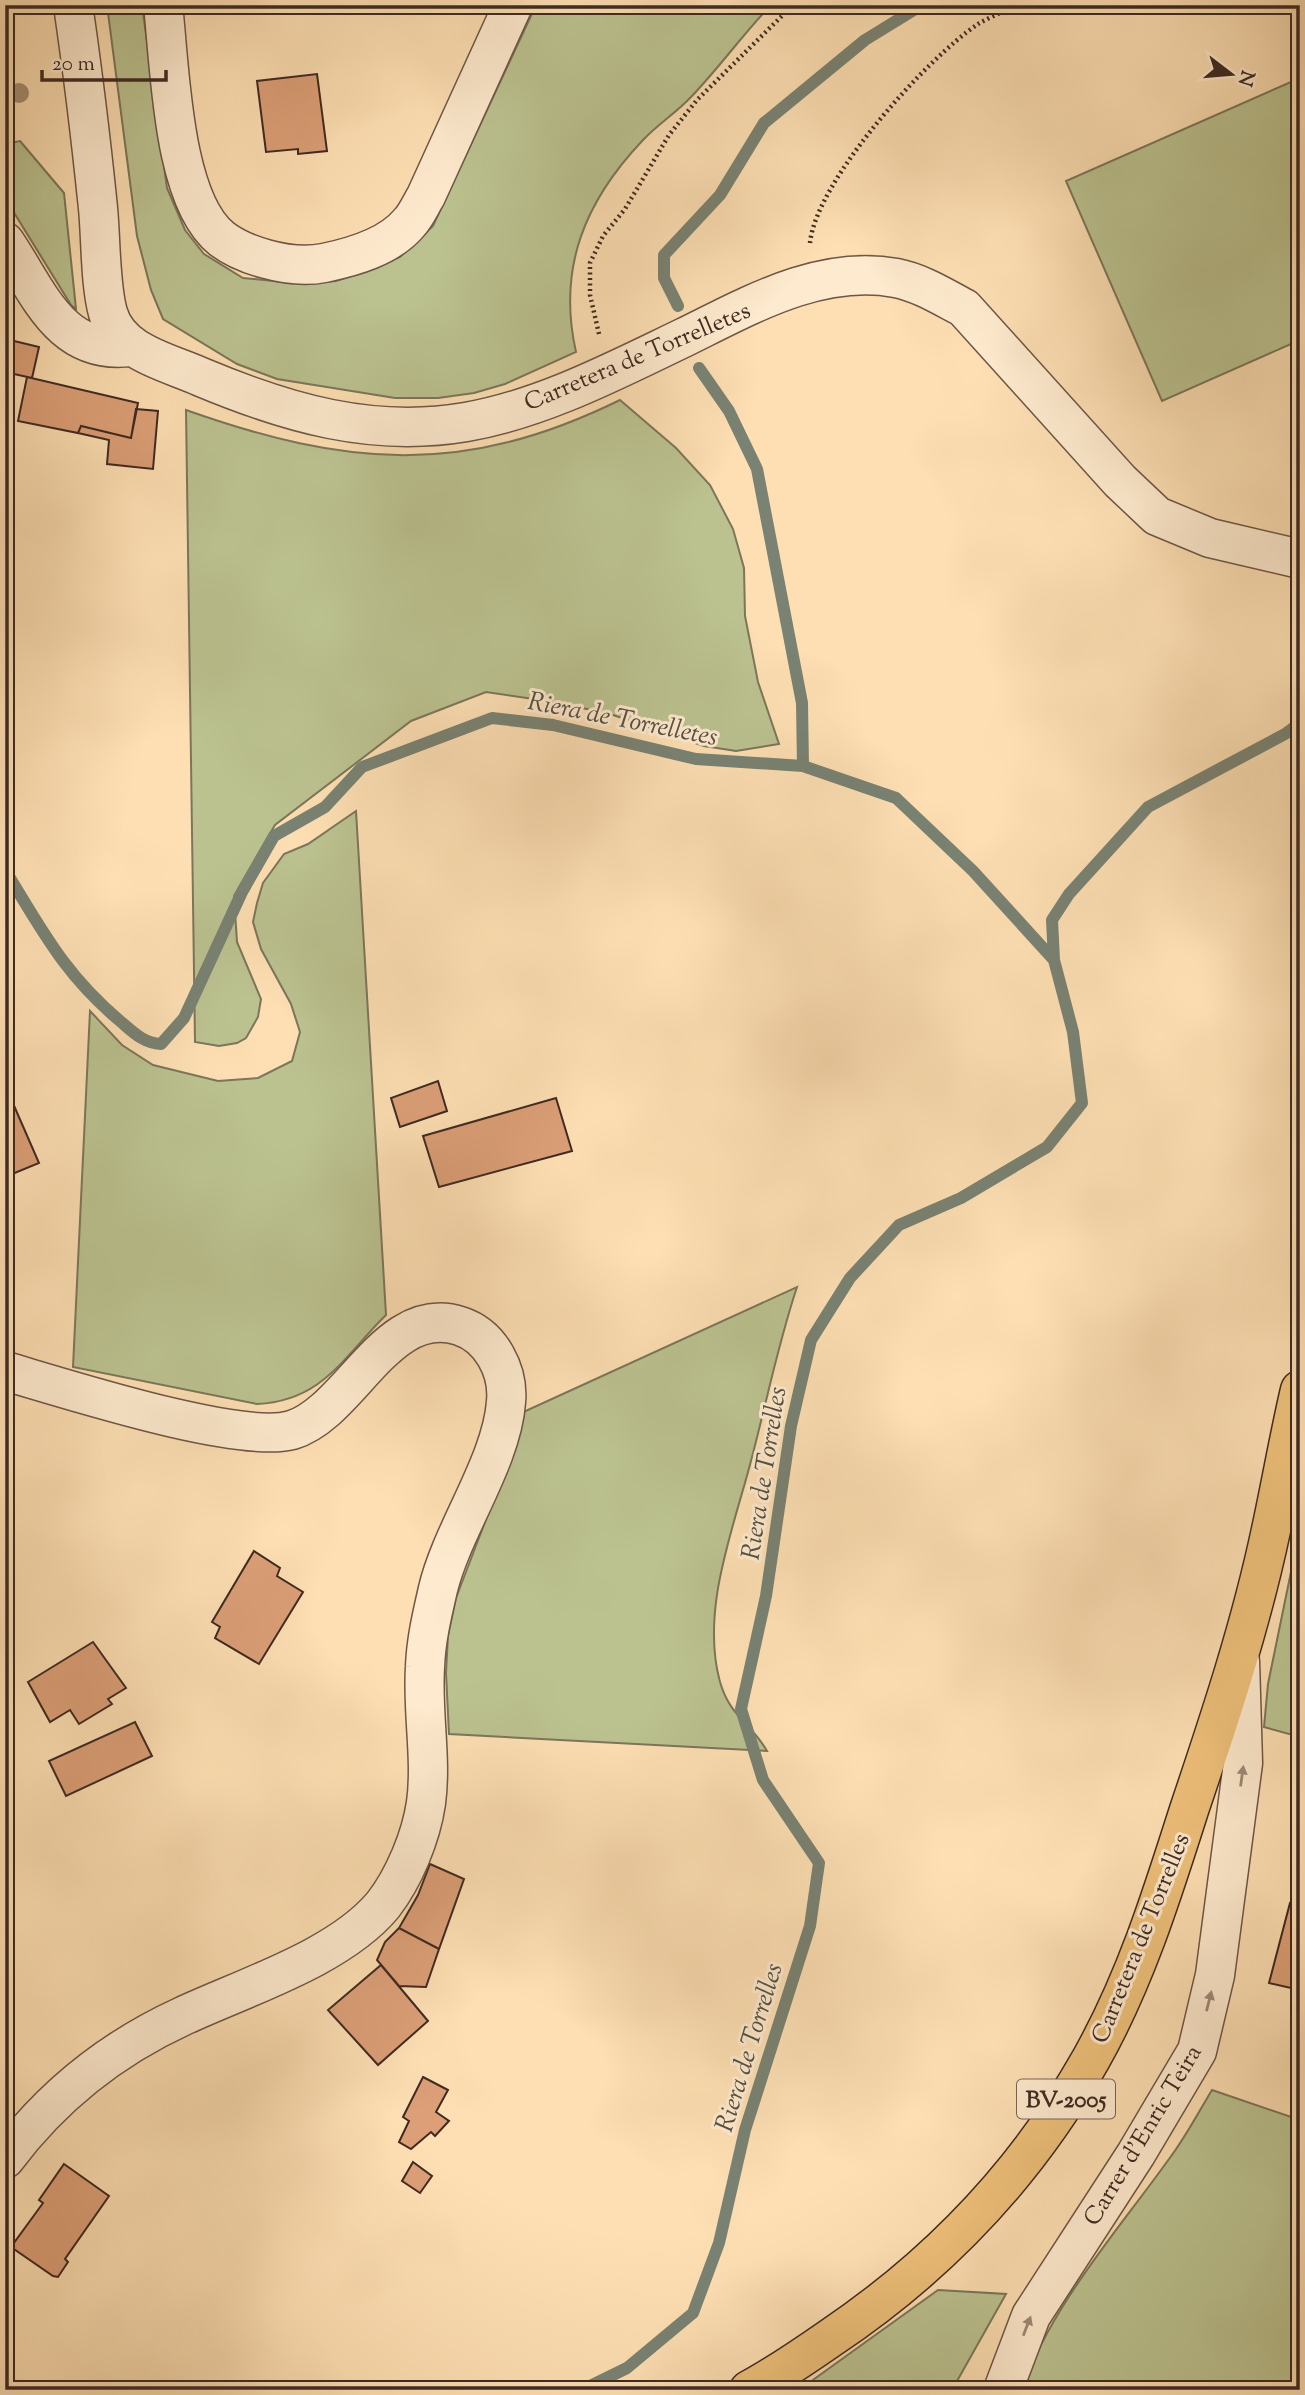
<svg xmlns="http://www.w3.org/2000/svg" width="1305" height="2395" viewBox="0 0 1305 2395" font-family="'Sorts Mill Goudy',serif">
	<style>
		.green { fill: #bbc290; stroke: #7c765a; stroke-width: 2 }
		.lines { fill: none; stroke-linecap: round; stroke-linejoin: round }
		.stream { stroke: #798273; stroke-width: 12 }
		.building { fill: #dc9f77; stroke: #3e2a23; stroke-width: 2 }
		.street-casing { stroke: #6e5747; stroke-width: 41 }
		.primary-casing { stroke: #3e2a23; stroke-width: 41 }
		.path { stroke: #3e2a23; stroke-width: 4.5; stroke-dasharray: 2 3.5; stroke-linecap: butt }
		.street { stroke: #feeace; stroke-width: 38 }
		.primary { stroke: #eec07a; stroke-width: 38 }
		.tree { fill: #a59073 }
		.oneway { fill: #9e8a78 }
		.labels { text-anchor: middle; stroke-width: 6; stroke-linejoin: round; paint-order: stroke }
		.shield { fill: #feeace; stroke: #786456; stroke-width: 2 }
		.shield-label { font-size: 23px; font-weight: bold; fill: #3e2a23 }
		.street-label { font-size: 24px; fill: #3e2a23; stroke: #feeace }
		.water-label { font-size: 26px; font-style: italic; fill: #564f44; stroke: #feeace }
	</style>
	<rect width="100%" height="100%" fill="#fddfb3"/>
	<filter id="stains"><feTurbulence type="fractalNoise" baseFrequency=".00286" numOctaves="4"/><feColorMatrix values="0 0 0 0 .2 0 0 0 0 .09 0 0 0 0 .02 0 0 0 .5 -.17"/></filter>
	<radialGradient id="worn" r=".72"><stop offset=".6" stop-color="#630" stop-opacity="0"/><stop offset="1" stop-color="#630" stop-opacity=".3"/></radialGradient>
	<path class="green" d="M107 5H142L167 188 185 230 204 254 243 278 304 284 336 281 375 268 400 257 433 226 536 5H771C743 34 719 68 691 97 676 113 658 124 643 140 585 201 557 268 576 352L505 384 474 393 438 398H395L277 379 237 364 163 319 151 290 137 236Z
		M1300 78V340L1162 401 1066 181Z
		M20 141 64 193 76 309 71 305 5 198V144Z
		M620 400 676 448 710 485 733 529 744 568 745 616 758 682 779 744 736 751 704 746 613 715 560 703 486 692 411 721 275 825 234 896 237 942 261 999 258 1017 246 1038 237 1043 219 1046 195 1042 186 410C347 467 463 477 620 400Z
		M356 811 386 1315C344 1356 323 1401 257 1404L73 1367 90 1011 122 1045 153 1065 218 1081 258 1078 292 1061 300 1032 291 1004 261 949 253 922 257 903 263 883 284 854 308 844Z
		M797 1287C778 1344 767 1400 752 1457 734 1528 700 1609 720 1682 730 1717 752 1724 767 1751L449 1734 446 1673 448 1636 456 1598 506 1467 519 1414Z
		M1300 1528V1737L1264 1727 1268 1684Z
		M1212 2090 1300 2120V2361L1287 2390H1021C1053 2303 1116 2233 1169 2159 1185 2138 1198 2113 1212 2090Z
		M938 2290 1006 2294 952 2390H799Z"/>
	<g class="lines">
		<path class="stream" d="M678 306 664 278V255L720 195 764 123 865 40 922 5
			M699 368 729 411 757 469 802 703 803 766 896 798 973 871 1054 960
			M5 870C42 930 64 974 120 1021 133 1032 143 1043 161 1044L184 1018 242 892 274 836 325 807 362 767 492 718 553 725 696 759 803 766
			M582 2390 627 2368 693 2313 719 2243 745 2130 810 1926 819 1863 763 1780 741 1709 766 1596 791 1426 811 1340 850 1278 899 1225 961 1198 1047 1147 1082 1103 1073 1032 1054 960 1052 920 1069 894 1148 807 1285 734 1300 723"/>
	</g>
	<path class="building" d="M317 74 327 151 298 154V149L266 152 257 81Z
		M10 340 39 347 32 378 5 372Z
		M27 377 138 403 131 438 81 426 78 433 18 421Z
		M136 409 158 411 153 469 107 464 109 440 78 433 81 426 131 438Z
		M438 1081 447 1111 400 1127 391 1098Z
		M5 1085 39 1163 5 1177Z
		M556 1098 572 1151 439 1187 423 1136Z
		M254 1551 280 1568 277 1576 303 1592 259 1664 215 1638 220 1627 212 1622Z
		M93 1642 126 1688 108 1699 112 1704 79 1724 70 1710 50 1722 28 1682Z
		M135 1722 152 1756 66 1796 49 1761Z
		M430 1864 464 1879 439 1949 399 1928 418 1895Z
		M1290 1903 1300 1905V1990L1269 1983Z
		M399 1928 439 1949 426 1987 399 1986 377 1960 385 1942Z
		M381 1965 428 2021 378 2065 328 2010Z
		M423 2077 448 2090 436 2112 449 2121 435 2136 431 2132 411 2149 399 2142 409 2121 403 2117Z
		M413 2162 432 2176 420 2193 402 2181Z
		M64 2164 109 2196 65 2259 68 2262 58 2277 53 2276 11 2247 43 2203 39 2200Z"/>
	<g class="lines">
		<g class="street-casing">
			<path id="street" d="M73 5C83 73 91 140 98 208 101 239 100 285 108 313 119 353 168 362 201 377 287 413 372 438 466 422 542 409 616 370 685 337 750 305 821 264 896 278 921 283 943 297 964 308L1120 481 1157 516 1210 538 1300 559
				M163 5C170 66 172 200 222 239 234 248 251 255 266 259 284 264 304 267 324 263 353 257 389 247 409 223 416 216 421 204 426 196L513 5
				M5 242C39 292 59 355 130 347
				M5 1371C64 1388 240 1445 292 1430 351 1412 387 1302 460 1326 491 1336 509 1371 506 1402 502 1461 452 1530 438 1589 432 1615 426 1640 425 1667 422 1712 432 1759 426 1803 421 1837 404 1878 383 1905 339 1958 245 1987 183 2016 111 2049 52 2096 5 2159
				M1003 2390 1031 2316 1136 2154 1197 2051 1215 1975 1243 1763 1240 1661"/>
		</g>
		<g class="primary-casing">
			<path id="primary" d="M749 2390C777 2375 803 2357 829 2339 938 2266 1026 2174 1091 2059 1135 1981 1162 1895 1189 1810 1220 1718 1251 1625 1271 1530 1281 1484 1289 1437 1300 1390"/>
		</g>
		<path class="path" d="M810 243C816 181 926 59 978 24 990 17 1005 11 1017 5
			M599 334 590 295V263L603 236 625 209 669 135 697 100 793 5"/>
		<use href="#street" class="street"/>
		<use href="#primary" class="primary"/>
	</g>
	<circle class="tree" cx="19" cy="93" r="10"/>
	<defs><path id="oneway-solid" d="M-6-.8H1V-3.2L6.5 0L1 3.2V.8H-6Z" transform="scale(1.75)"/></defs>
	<g class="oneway">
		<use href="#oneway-solid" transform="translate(1242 1776) rotate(-82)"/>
		<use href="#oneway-solid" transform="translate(1209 2001) rotate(-76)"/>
		<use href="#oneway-solid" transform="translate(1027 2326) rotate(-69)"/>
	</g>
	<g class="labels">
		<rect class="shield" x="1017" y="2079.5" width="98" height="39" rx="5"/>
		<g class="shield-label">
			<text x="1066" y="2107">BV-2005</text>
		</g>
		<g class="street-label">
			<text transform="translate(637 356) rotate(-23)" y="8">Carretera de Torrelletes</text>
			<text transform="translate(1140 1938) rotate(-68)" y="8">Carretera de Torrelles</text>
			<text transform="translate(1142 2135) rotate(-59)" y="8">Carrer d'Enric Teira</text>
		</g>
		<g class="water-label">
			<text transform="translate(623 718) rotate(11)" y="9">Riera de Torrelletes</text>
			<text transform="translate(763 1473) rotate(-81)" y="9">Riera de Torrelles</text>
			<text transform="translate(748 2047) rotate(-73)" y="9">Riera de Torrelles</text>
		</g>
	</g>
	<rect width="1305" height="2395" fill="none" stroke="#fddfb3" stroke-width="28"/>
	<rect x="7" y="7" width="1291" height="2381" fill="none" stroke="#3e2a23" stroke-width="3.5"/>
	<rect x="14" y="14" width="1277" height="2367" fill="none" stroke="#3e2a23" stroke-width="2"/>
	<g transform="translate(1231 74) rotate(106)" stroke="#feeace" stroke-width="5" paint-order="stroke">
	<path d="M0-5L12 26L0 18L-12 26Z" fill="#3e2a23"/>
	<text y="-10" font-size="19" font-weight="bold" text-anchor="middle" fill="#3e2a23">N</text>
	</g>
	<path d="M42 70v10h124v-10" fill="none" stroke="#3e2a23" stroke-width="3.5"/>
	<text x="52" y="70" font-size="21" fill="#3e2a23" stroke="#feeace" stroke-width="5" paint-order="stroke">20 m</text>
	<rect width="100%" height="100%" filter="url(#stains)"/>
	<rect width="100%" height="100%" fill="url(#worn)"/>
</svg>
